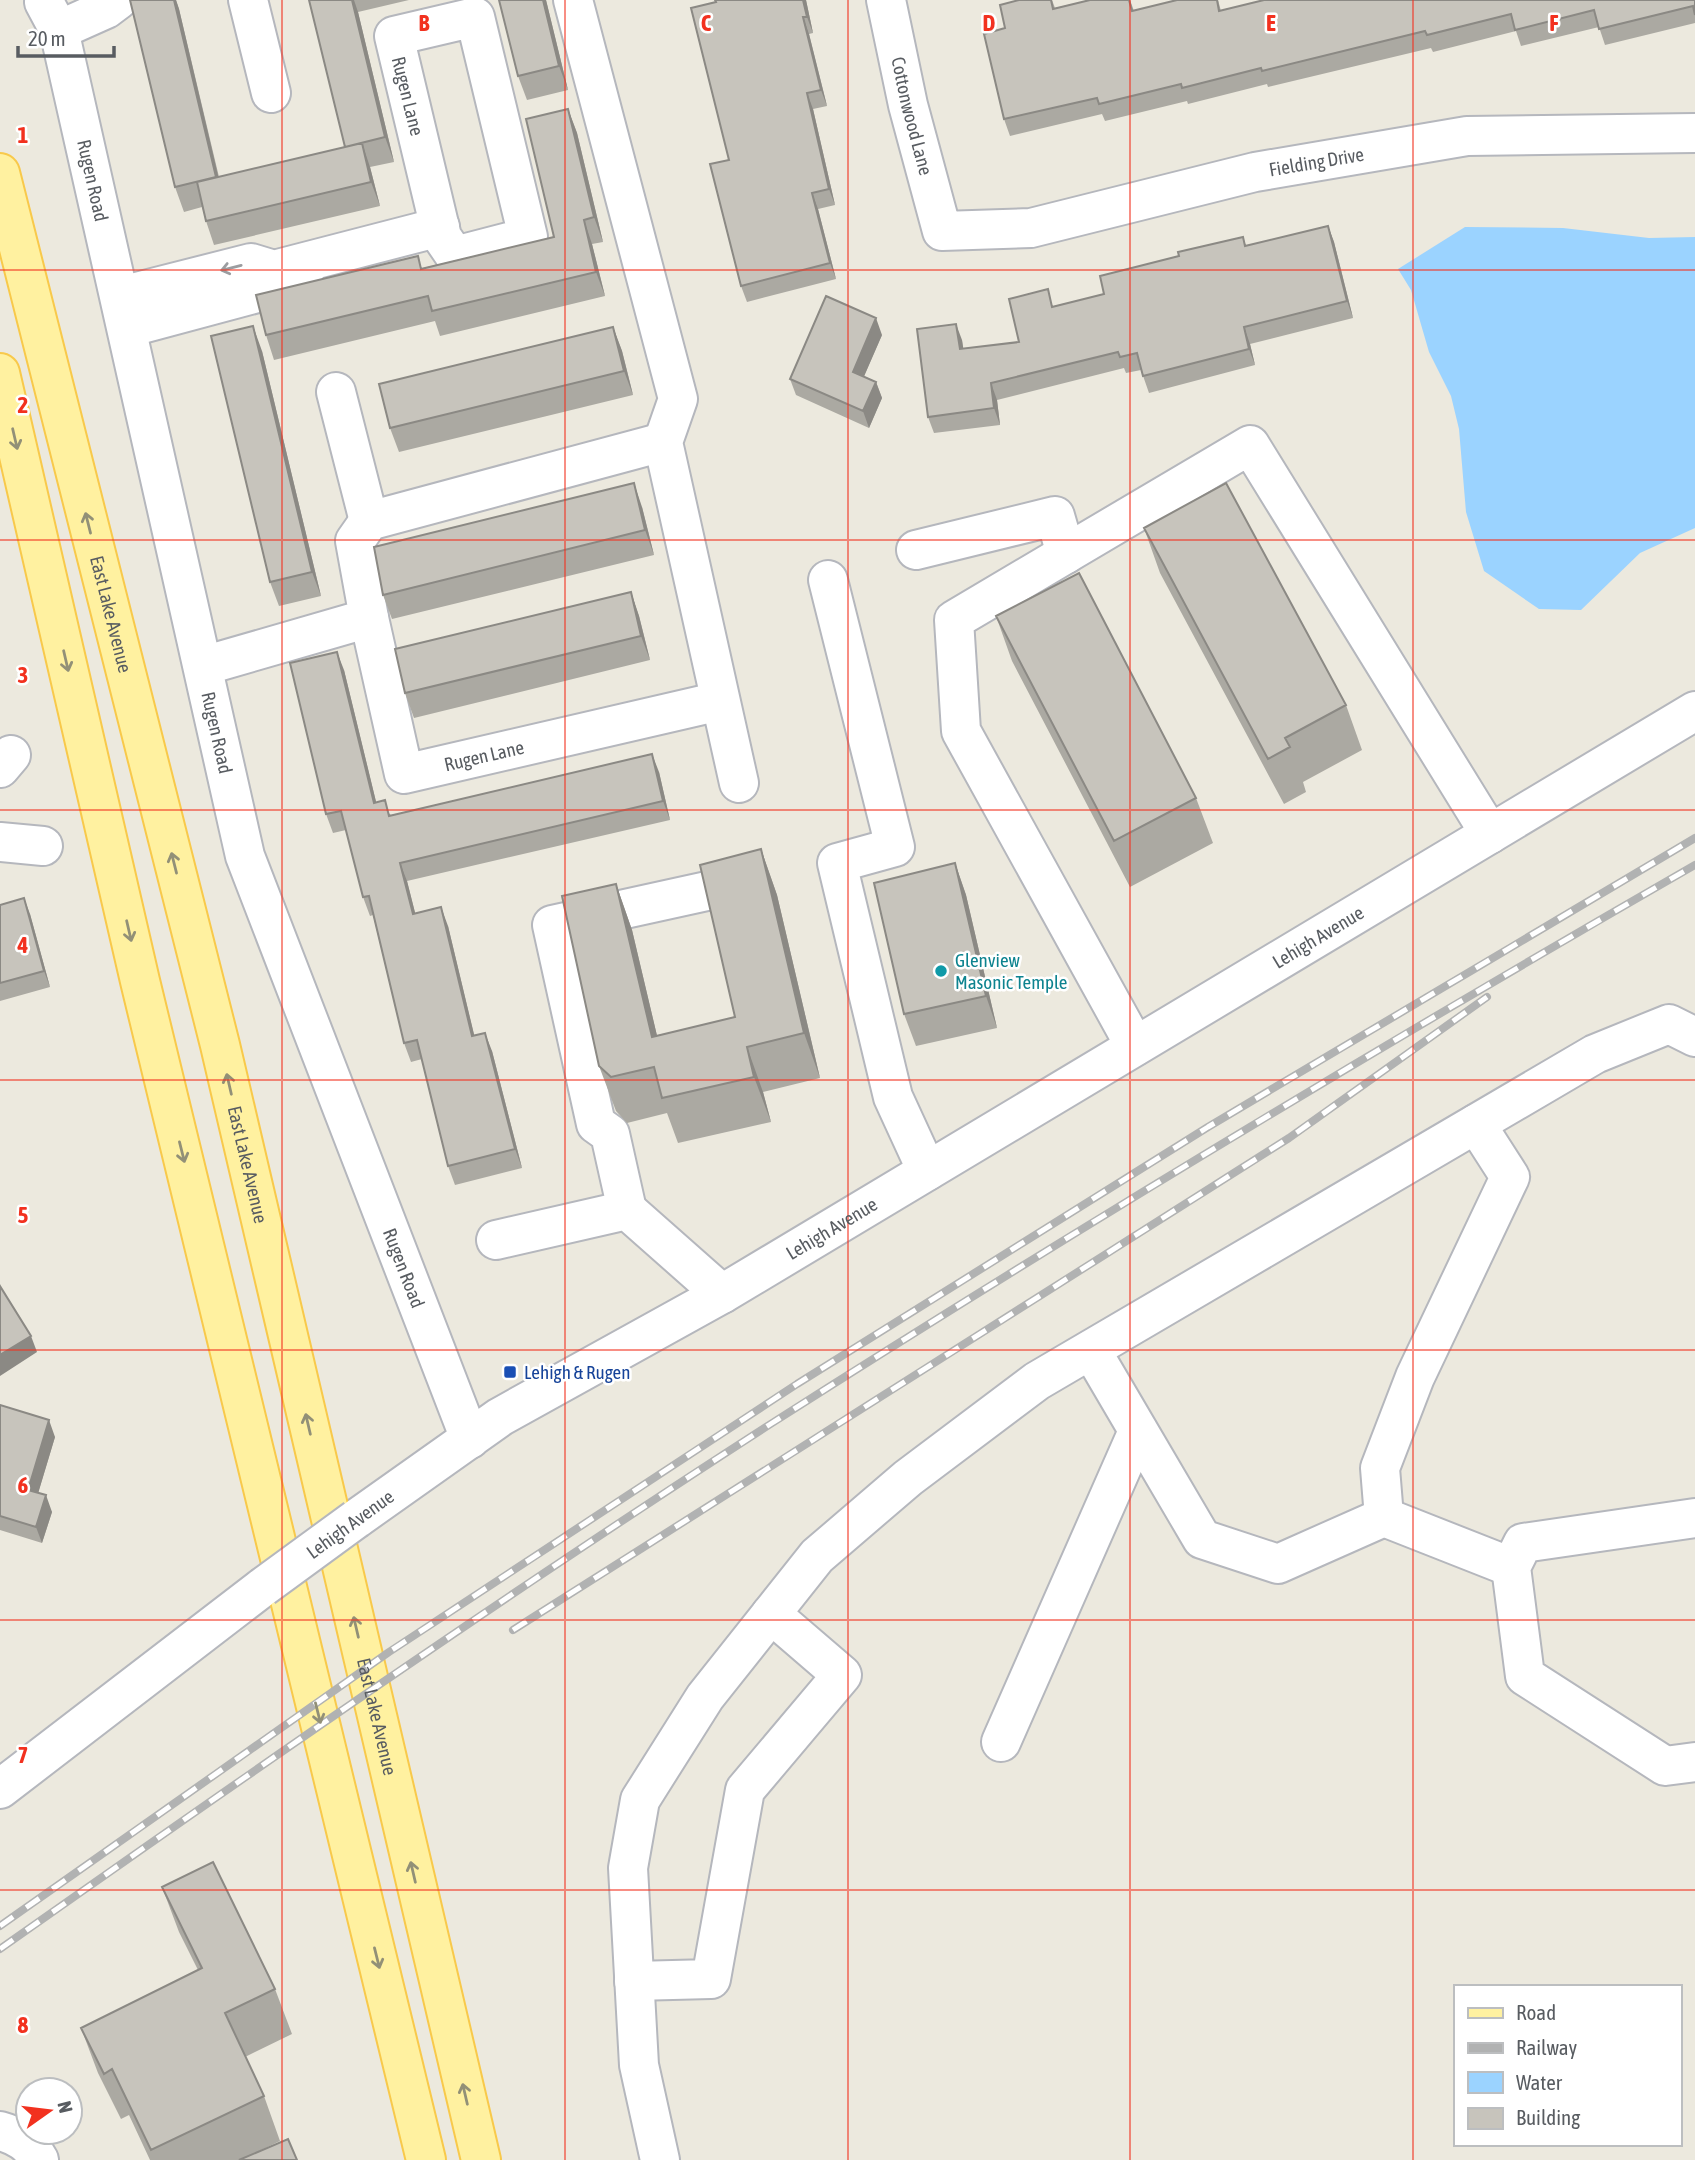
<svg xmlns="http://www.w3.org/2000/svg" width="1695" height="2160" viewBox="0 0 1695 2160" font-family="'Asap Condensed',sans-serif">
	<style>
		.water { fill: #9bd3ff }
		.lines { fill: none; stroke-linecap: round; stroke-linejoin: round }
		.minor-casing { stroke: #b5b7bd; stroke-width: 42 }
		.major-casing { stroke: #f8c94b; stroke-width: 42 }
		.minor { stroke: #fff; stroke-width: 38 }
		.major { stroke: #fff1a0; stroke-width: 38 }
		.rail-casing { stroke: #b1b2b2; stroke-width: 8 }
		.rail { stroke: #fff; stroke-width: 5; stroke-dasharray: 16; stroke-linecap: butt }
		.minor-bridge-casing { stroke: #b5b7bd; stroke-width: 42; stroke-linecap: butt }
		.minor-bridge { stroke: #fff; stroke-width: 38 }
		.wall { fill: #aba9a2 }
		.shaded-wall { fill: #8b8984 }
		.building { fill: #c7c4bc; stroke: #8b8984; stroke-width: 2 }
		.oneway { stroke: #9b9da0 }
		.oneway2 { stroke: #929077 }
		.grid { fill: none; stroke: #f2311f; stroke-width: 2; stroke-opacity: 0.55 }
		.culture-dot { fill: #0f9aa8; stroke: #fff; stroke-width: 2.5 }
		.transit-dot { fill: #1a4fb4; stroke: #fff; stroke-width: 2.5 }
		.labels { text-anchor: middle; stroke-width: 5; stroke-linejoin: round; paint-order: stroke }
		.street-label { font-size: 19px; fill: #585c61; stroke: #fff }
		.culture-label { font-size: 19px; fill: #0d838f; stroke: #fff; text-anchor: start }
		.transit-label { font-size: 19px; fill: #164399; stroke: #fff; text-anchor: start }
		.grid-label { font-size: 23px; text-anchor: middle; font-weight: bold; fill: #f2311f; stroke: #fff; stroke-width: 5; stroke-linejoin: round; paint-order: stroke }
	</style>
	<rect width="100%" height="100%" fill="#ece9de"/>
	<path class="water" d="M1465 227 1563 228 1649 238 1695 237V528L1640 553 1581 610 1539 609 1484 571 1466 512 1459 429 1451 396 1429 352 1411 290 1398 269Z"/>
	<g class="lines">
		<g class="minor-casing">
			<g id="minor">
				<path d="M248 0 271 93"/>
				<path d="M573 0 678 399 663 442 739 783"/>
				<path id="s1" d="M886 0 908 105 942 231 1031 228 1255 172 1467 136 1695 133"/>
				<path id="s2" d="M44 2 59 30 245 856 470 1439"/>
				<path d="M475 17 528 237 455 256 442 237 394 36Z"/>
				<path d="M59 30 106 9 118 0"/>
				<path d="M121 296 251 263 274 270 440 227"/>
				<path d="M127 328 261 292 275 282 304 274"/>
				<path d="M336 392 369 521"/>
				<path d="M916 550 1055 516 1066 554"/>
				<path d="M828 580 895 847 837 863 893 1097 927 1171"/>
				<path id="s3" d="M369 618 404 774 720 701"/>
				<path d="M203 666 369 618 355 541 369 521 663 442"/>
				<path d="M0 768 11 755"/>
				<path d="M0 842 43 846"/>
				<path d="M1135 1046 961 731 954 620 1250 445 1490 834"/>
				<path d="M627 1210 610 1134 596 1124 552 925 707 891"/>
				<path d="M496 1240 627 1210 722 1294"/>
				<path d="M1091 1350 1202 1539 1278 1564 1384 1517 1511 1567"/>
				<path d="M1384 1517 1380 1468 1415 1377 1510 1177 1476 1124"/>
				<path d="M1695 1518 1523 1543 1511 1567 1525 1676 1665 1766 1695 1762"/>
				<path id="s4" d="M356 1519 500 1417 722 1294 1695 711"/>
				<path d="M1001 1742 1138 1431"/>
				<path d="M0 1789 263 1587"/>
				<path d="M634 1981 711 1979 745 1790 842 1675 771 1614"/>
				<path d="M0 2131C18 2136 30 2143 39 2160"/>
				<path d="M660 2160 639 2065 628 1868 640 1800 705 1697 817 1556 908 1478 1037 1381 1595 1054 1669 1024 1695 1037"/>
			</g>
		</g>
		<g class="major-casing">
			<g id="major">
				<path id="s5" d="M0 173 220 1045 481 2160"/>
				<path d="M0 373 140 981 426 2160"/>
			</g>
		</g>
		<use href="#minor" class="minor"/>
		<use href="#major" class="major"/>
		<g class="rail-casing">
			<path id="rail" d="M513 1630 1289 1138 1487 997
				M0 1926 389 1652 797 1384 1208 1127 1695 838
				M0 1949C254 1770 508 1593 769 1425 1073 1231 1382 1045 1695 865"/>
		</g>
		<use href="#rail" class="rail"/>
		<g class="minor-bridge-casing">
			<path id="minor-bridge" d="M263 1587 356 1519"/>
		</g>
		<use href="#minor-bridge" class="minor-bridge"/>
	</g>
	<path class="wall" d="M130 0H176L179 9 219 177 345 147 309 0H409L358 12 394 162 370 167 380 206 214 245 206 221 202 207 184 212 175 187Z
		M499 0H546L568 90 527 100 518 76Z
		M715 0H806L813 33 809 34 827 106 813 109 835 205 818 209 836 279 747 302 741 286Z
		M1019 0H1052L1055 8 1090 0H1130L1134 11 1218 0 1221 11 1695 0V23L1605 45 1599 27 1521 46 1516 31 1433 52 1431 48 1268 87 1267 84 1188 104 1187 101 1105 121 1102 114 1010 136 1004 119 1005 28Z
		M568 109 577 133 603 242 592 244 605 296 440 336 435 321 274 360 266 335 423 268 554 237Z
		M1328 226 1334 242 1353 318 1250 344 1255 365 1149 393 1141 370 1126 373 1124 368 997 400 1000 425 934 433 928 417 962 340 963 349 1019 342 1054 306 1104 294 1179 256 1243 237 1246 246Z
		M613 327 622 351 633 395 399 452 390 428Z
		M882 335 864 376 876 382 882 398 869 428 796 395 790 379Z
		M262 351 321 596 279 606 270 582Z
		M642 507 654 555 392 619 383 595Z
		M1144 528 1346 705 1362 750 1303 782 1306 792 1284 804 1160 573Z
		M631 592 639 616 650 660 414 718 405 693Z
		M996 616 1196 798 1213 843 1130 887 1012 661Z
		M344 670 376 802 391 815 659 772 670 820 407 881 415 913 448 926 474 1035 492 1051 522 1168 455 1185 448 1166 422 1059 411 1062 404 1043 373 915 370 916 363 897 346 830 333 833 326 814Z
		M761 849 777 895 820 1078 763 1092 771 1122 678 1143 667 1113 627 1123 616 1111 599 1066 616 884 632 930 657 1036 735 1017Z
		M955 863 966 895 997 1028 916 1046 904 1014Z
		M0 905 30 914 50 987 0 1001Z
		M0 1405 55 1437 38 1493 52 1512 42 1543 0 1530Z
		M162 1887 275 1989 292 2034 245 2057 264 2096 280 2141 257 2152 297 2160H150L129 2115 121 2119 98 2073 81 2028 198 1970 179 1932Z"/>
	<path class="shaded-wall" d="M174 0H176L179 9 224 201 216 177Z
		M352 0H354L358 12 394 162 385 137Z
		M543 0H546L568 90 559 66Z
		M803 0H806L813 33 807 17Z
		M803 17 809 34 827 106 821 90Z
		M807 93 813 109 835 205 829 189Z
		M568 109 577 133 603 242 594 217Z
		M362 143 370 167 380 206 371 182Z
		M812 193 818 209 836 279 830 263Z
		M584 220 592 244 605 296 596 272Z
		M1328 226 1334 242 1353 318 1347 301Z
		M876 318 882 335 859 388 853 372Z
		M956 324 962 340 966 366 960 349Z
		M253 326 262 351 321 596 312 572Z
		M613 327 622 351 633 395 624 371Z
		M1244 327 1250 344 1255 365 1249 349Z
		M876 382 882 398 869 428 863 411Z
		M991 383 997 400 1000 425 994 408Z
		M634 483 642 507 654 555 645 530Z
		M631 592 639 616 650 660 641 636Z
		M337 652 344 670 381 822 374 803Z
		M652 754 659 772 670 820 663 801Z
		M761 849 777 895 820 1078 804 1033Z
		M400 863 407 881 420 932 413 914Z
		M955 863 966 895 997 1028 986 996Z
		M616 884 632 930 668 1082 652 1037Z
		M24 898 30 914 50 987 44 971Z
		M441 907 448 926 479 1055 472 1036Z
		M485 1033 492 1051 522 1168 515 1149Z
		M747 1047 763 1092 771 1122 754 1077Z
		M31 1336 37 1352 0 1376V1355Z
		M49 1420 55 1437 34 1507 28 1490Z
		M46 1495 52 1512 42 1543 36 1527Z"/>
	<path class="building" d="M130 0H174L216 177 175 187Z
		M309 0H352L385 137 345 147Z
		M499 0H543L559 66 518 76Z
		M715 0H803L807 17H803L821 90 807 93 829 189 812 193 830 263 741 286 710 164 729 160 691 8 716 2Z
		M1019 0H1051L1053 9 1090 0H1129L1132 11 1177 0H1217L1219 11 1264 0H1695V15L1693 6 1599 29 1594 10 1515 30 1511 14 1427 35 1425 31 1262 71 1261 68 1182 88 1181 84 1099 104 1097 98 1004 119 984 34 1005 28 1000 5Z
		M568 109 594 217 584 220 596 272 432 311 428 296 266 335 256 295 418 256 421 269 554 237 526 119Z
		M362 143 371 182 206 221 197 182Z
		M1328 226 1347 301 1244 327 1249 349 1143 376 1137 353 1120 357 1118 352 991 383 994 408 928 417 917 329 956 324 960 349 1019 342 1009 299 1048 289 1052 307 1104 294 1100 276 1179 256 1178 252 1243 237 1245 246Z
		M826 296 876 318 853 372 876 382 863 411 790 379Z
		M253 326 312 572 270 582 211 336Z
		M613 327 624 371 390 428 379 384Z
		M634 483 645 530 383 595 374 547Z
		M1226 483 1346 705 1285 738 1290 747 1268 759 1144 528Z
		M1079 573 1196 798 1114 841 996 616Z
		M631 592 641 636 405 693 395 649Z
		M337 652 374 803 385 800 389 816 652 754 663 801 400 863 413 914 441 907 472 1036 485 1033 515 1149 448 1166 417 1040 404 1043 369 896 363 897 341 811 326 814 290 663Z
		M761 849 804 1033 747 1047 754 1077 662 1098 654 1067 611 1077 599 1066 562 896 616 884 652 1037 735 1017 700 865Z
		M955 863 986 996 904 1014 874 883Z
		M24 898 44 971 0 983V905Z
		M0 1286 31 1336 0 1355Z
		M0 1405 49 1420 28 1490 46 1495 36 1527 0 1516Z
		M213 1862 275 1989 225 2013 264 2096 151 2150 112 2069 104 2074 81 2028 202 1968 162 1887Z
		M288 2139 297 2160H239Z"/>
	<defs><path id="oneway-shaft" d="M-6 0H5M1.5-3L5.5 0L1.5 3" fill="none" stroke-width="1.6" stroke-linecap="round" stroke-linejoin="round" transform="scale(1.75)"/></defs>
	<use class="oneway" href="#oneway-shaft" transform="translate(231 268) rotate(166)"/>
	<g class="oneway2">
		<use href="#oneway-shaft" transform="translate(15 439) rotate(77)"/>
		<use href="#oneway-shaft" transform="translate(88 523) rotate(-104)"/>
		<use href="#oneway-shaft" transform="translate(66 661) rotate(77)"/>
		<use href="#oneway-shaft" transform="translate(174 863) rotate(-104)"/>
		<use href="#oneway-shaft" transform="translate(129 931) rotate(77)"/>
		<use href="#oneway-shaft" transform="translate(229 1084) rotate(-103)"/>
		<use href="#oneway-shaft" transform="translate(182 1152) rotate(76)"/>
		<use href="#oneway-shaft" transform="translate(308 1424) rotate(-103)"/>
		<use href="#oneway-shaft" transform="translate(356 1627) rotate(-103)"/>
		<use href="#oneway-shaft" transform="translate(318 1713) rotate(76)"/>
		<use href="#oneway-shaft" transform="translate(413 1872) rotate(-103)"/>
		<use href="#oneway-shaft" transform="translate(377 1958) rotate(76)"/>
		<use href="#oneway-shaft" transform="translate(465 2094) rotate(-103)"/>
	</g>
	<path class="grid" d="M282 0V2160M565 0V2160M848 0V2160M1130 0V2160M1413 0V2160M0 270H1695M0 540H1695M0 810H1695M0 1080H1695M0 1350H1695M0 1620H1695M0 1890H1695"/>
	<circle class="culture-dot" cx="941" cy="971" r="7"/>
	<rect class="transit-dot" x="503" y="1365" width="14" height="14" rx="3.5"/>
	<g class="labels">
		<g class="street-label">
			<text transform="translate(408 96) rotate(76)" y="7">Rugen Lane</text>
			<text dy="7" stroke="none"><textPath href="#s1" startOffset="119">Cottonwood Lane</textPath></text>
			<text dy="7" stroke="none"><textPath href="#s1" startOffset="620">Fielding Drive</textPath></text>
			<text dy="7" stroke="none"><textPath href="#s2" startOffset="186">Rugen Road</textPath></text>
			<text dy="7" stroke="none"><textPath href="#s5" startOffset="455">East Lake Avenue</textPath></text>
			<text dy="7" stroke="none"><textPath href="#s2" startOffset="752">Rugen Road</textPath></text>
			<text dy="7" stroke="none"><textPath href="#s3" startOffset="242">Rugen Lane</textPath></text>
			<text dy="7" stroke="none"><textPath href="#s4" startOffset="1125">Lehigh Avenue</textPath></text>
			<text dy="7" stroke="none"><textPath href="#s5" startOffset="1022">East Lake Avenue</textPath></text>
			<text dy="7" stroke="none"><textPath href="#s4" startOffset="558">Lehigh Avenue</textPath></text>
			<text dy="7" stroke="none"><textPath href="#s2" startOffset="1320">Rugen Road</textPath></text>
			<text transform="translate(350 1524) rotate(-36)" y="7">Lehigh Avenue</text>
			<text dy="7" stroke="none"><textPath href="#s5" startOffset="1589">East Lake Avenue</textPath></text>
		</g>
		<g class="culture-label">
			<text x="955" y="967">Glenview<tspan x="955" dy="22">Masonic Temple</tspan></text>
		</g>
		<g class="transit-label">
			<text x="524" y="1379">Lehigh &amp; Rugen</text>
		</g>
	</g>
	<g class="grid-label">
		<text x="424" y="31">B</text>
		<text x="706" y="31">C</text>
		<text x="989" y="31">D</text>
		<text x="1271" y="31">E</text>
		<text x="1554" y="31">F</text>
		<text x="23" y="143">1</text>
		<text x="23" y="413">2</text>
		<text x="23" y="683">3</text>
		<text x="23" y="953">4</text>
		<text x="23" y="1223">5</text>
		<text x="23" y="1493">6</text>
		<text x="23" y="1763">7</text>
		<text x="23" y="2033">8</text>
	</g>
	<rect x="1454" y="1985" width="228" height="161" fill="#ffffff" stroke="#bcbec0" stroke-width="2"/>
	<rect x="1468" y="2008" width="35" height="10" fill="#fff1a0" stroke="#bcbec0" stroke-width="2"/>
	<text x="1516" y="2020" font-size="21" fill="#585c61">Road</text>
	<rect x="1468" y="2043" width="35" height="10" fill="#b1b2b2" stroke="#bcbec0" stroke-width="2"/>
	<text x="1516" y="2055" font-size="21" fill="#585c61">Railway</text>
	<rect x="1468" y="2072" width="35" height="21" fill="#9bd3ff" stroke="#bcbec0" stroke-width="2"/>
	<text x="1516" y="2090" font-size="21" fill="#585c61">Water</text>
	<rect x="1468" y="2108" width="35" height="21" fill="#c7c4bc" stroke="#bcbec0" stroke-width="2"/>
	<text x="1516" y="2125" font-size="21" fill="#585c61">Building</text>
	<g transform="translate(49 2111) rotate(76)"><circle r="33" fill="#ffffff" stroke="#bcbec0" stroke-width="2"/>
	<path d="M0-5L12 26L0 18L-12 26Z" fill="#f2311f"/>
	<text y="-10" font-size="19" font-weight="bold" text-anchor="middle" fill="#585c61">N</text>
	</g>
	<path d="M18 46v10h96v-10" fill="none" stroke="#585c61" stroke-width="3.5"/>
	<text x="28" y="46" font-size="21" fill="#585c61" stroke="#ffffff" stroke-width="5" paint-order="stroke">20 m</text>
</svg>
